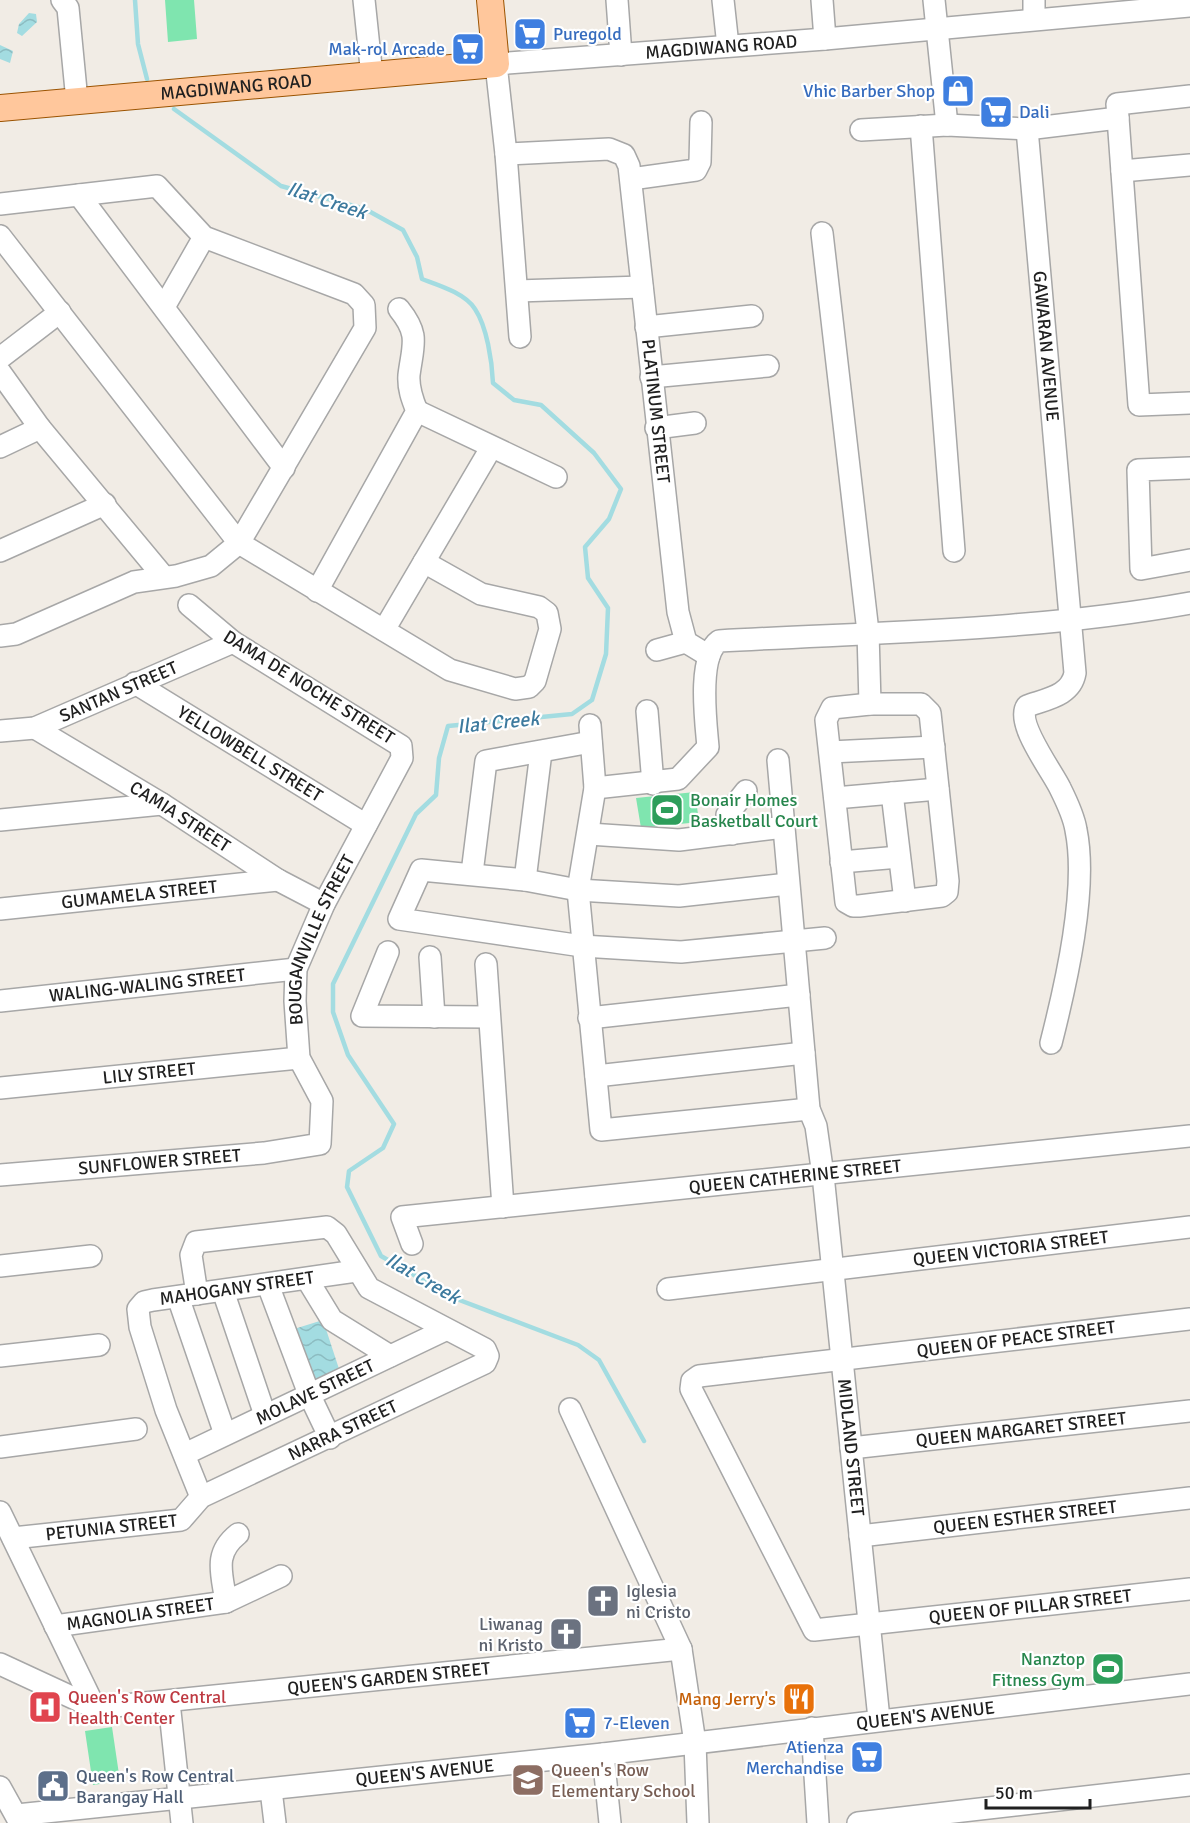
<svg xmlns="http://www.w3.org/2000/svg" width="1190" height="1823" viewBox="0 0 1190 1823" font-family="Signika,sans-serif">
	<style>
		.pitch { fill: #7fe5af }
		.water { fill: url(#water-waves) }
		.lines { fill: none; stroke-linecap: round; stroke-linejoin: round }
		.stream { stroke: #a3dce1; stroke-width: 4.5 }
		.minor-casing { stroke: #a7a7a7; stroke-width: 24 }
		.major-casing { stroke: #9b5300; stroke-width: 28 }
		.minor { stroke: #fff; stroke-width: 21 }
		.major { stroke: #ffc79c; stroke-width: 26 }
		.labels { text-anchor: middle; stroke-width: 4.5; stroke-linejoin: round; paint-order: stroke }
		.shop-label { font-size: 18px; fill: #366cbe; stroke: #fff; text-anchor: start }
		.street-label { font-size: 18px; fill: #202020; stroke: #fff }
		.leisure-label { font-size: 18px; fill: #27864d; stroke: #fff; text-anchor: start }
		.worship-label { font-size: 18px; fill: #5b616d; stroke: #fff; text-anchor: start }
		.health-label { font-size: 18px; fill: #be3a42; stroke: #fff; text-anchor: start }
		.food-label { font-size: 18px; fill: #c56008; stroke: #fff; text-anchor: end }
		.education-label { font-size: 18px; fill: #785e54; stroke: #fff; text-anchor: start }
		.service-label { font-size: 18px; fill: #4e5e75; stroke: #fff; text-anchor: start }
		.water-label { font-size: 20px; font-style: italic; fill: #3d7a9e; stroke: #fff }
	</style>
	<defs>
		<pattern id="water-waves" width="16" height="10" patternUnits="userSpaceOnUse" patternTransform="scale(1.5)"><rect width="16" height="10" fill="#a3dce1"/><path d="M0 5q4-4 8 0t8 0" fill="none" stroke="#8cbcc1"/></pattern>
	</defs>
	<rect width="100%" height="100%" fill="#f1ece5"/>
	<path class="pitch" d="M165 0H194L197 39 168 42Z
		M695 792 699 822 641 828 636 798Z
		M112 1727 120 1781 93 1785 85 1731Z"/>
	<path class="water" d="M29 13 36 14 37 22 22 36 17 33 19 24Z
		M0 45 13 51 10 63 0 59Z
		M323 1320 341 1375 312 1384 294 1329Z"/>
	<g class="lines">
		<path class="stream" d="M135 0 138 44 147 79
			M174 109 281 186 365 209 403 230 417 257 422 279C438 285 465 293 475 309 487 327 492 361 493 383L514 400 541 405 594 453 621 489 609 519 585 547 588 578 608 608 606 654 592 700 572 714 448 726 439 758 436 795 416 814 333 984V1012L348 1055 394 1124 383 1148 349 1171 347 1187 381 1256 454 1298 578 1345 599 1360 644 1441"/>
		<g class="minor-casing">
			<g id="minor">
				<path d="M62 0 68 8 77 101"/>
				<path d="M364 0 372 76"/>
				<path d="M617 0 621 55"/>
				<path d="M723 0 728 46"/>
				<path d="M822 0 825 39"/>
				<path d="M934 0 947 125"/>
				<path d="M1034 0V19"/>
				<path d="M1190 96 1117 104 1139 405 1190 403"/>
				<path d="M921 126 954 551"/>
				<path id="s1" d="M1027 129 1075 673C1071 696 1046 699 1027 706 1015 723 1052 771 1060 788 1066 800 1074 817 1076 830 1088 889 1066 984 1051 1043"/>
				<path d="M861 130 947 125 1027 129 1118 118"/>
				<path id="s2" d="M506 154 609 149 624 155 629 166 678 612 686 642 709 656"/>
				<path d="M1122 171 1190 165"/>
				<path d="M631 179 696 170 700 162 701 122"/>
				<path d="M79 195 284 468"/>
				<path d="M0 204 157 186 204 237 354 294 364 305 365 328 239 543 211 566 176 576 134 582 16 634 0 636"/>
				<path d="M822 233 868 632 870 704"/>
				<path d="M0 236 239 543 450 670 515 689 529 687 535 681 550 629 547 613 539 607 481 594 424 562"/>
				<path d="M517 291 642 287"/>
				<path d="M164 307 204 237"/>
				<path d="M646 327 752 316"/>
				<path id="s3" d="M520 337 506 154 496 64 825 39 1190 6"/>
				<path d="M0 358 60 312"/>
				<path d="M0 372 40 428 163 576"/>
				<path d="M651 377 768 366"/>
				<path d="M417 411 556 477"/>
				<path d="M656 428 695 423"/>
				<path d="M0 447 40 428"/>
				<path d="M1190 468 1138 470 1141 569 1190 560"/>
				<path d="M0 551 105 504"/>
				<path d="M317 591 417 411C412 399 408 388 409 375 413 344 420 335 399 309"/>
				<path d="M384 630 491 448"/>
				<path d="M657 650 686 642"/>
				<path id="s4" d="M135 683 366 825"/>
				<path d="M870 704H921L930 713 948 881 947 892 942 896 859 906H853L846 902 826 720 832 708Z"/>
				<path d="M647 711 653 784"/>
				<path d="M590 725 595 788 578 890 601 1130 809 1109"/>
				<path id="s5" d="M35 728 162 804 278 880 324 904"/>
				<path id="s6" d="M0 731 35 728 233 642"/>
				<path d="M830 752 934 747"/>
				<path id="s7" d="M778 760 809 1109 816 1126 823 1175 879 1719"/>
				<path d="M595 788 678 779 708 747C706 723 697 657 719 641 876 632 1035 631 1190 603"/>
				<path d="M892 793 905 901"/>
				<path d="M835 798 938 789"/>
				<path d="M0 820 162 804"/>
				<path d="M589 834 679 840 784 827"/>
				<path d="M732 834 727 815 746 791"/>
				<path d="M841 862 899 857"/>
				<path d="M472 873 486 761 591 742"/>
				<path d="M525 880 541 752"/>
				<path d="M788 884 679 896 578 890 525 880 421 870 399 919 582 946 681 952 825 938"/>
				<path id="s8" d="M0 909 278 880"/>
				<path d="M388 952 362 1016 488 1017"/>
				<path d="M430 957 434 1017"/>
				<path d="M486 964 503 1207"/>
				<path id="s9" d="M0 1001 296 969"/>
				<path d="M589 1018 799 995"/>
				<path d="M596 1076 804 1053"/>
				<path id="s10" d="M0 1088 299 1058"/>
				<path id="s11" d="M0 1175 264 1153 320 1144 322 1101 299 1058 295 1001 296 969 324 904 402 758 401 746 233 642 189 605"/>
				<path id="s12" d="M412 1244 402 1217 1190 1136"/>
				<path d="M0 1266 91 1256"/>
				<path d="M307 1279 332 1320 390 1356"/>
				<path d="M268 1285 309 1394 330 1438"/>
				<path id="s13" d="M668 1289 1190 1227"/>
				<path d="M223 1291 265 1415"/>
				<path d="M178 1297 225 1434"/>
				<path id="s14" d="M1190 1319 699 1376 692 1381 691 1389 814 1630 1190 1589"/>
				<path d="M0 1356 99 1345"/>
				<path d="M570 1409 681 1649 695 1743 698 1823"/>
				<path d="M0 1447 136 1429"/>
				<path id="s15" d="M851 1448 1190 1411"/>
				<path id="s16" d="M185 1454 445 1330"/>
				<path id="s17" d="M201 1497 166 1410 140 1327 138 1309 144 1302 153 1300 356 1271"/>
				<path d="M0 1512 95 1708"/>
				<path id="s18" d="M860 1536 1190 1498"/>
				<path id="s19" d="M13 1538 181 1520 201 1497 485 1363 488 1356 485 1349 369 1288 336 1234 327 1227 196 1242 191 1255 197 1294"/>
				<path d="M226 1602C222 1573 213 1554 238 1534"/>
				<path id="s20" d="M55 1626 226 1602 281 1576"/>
				<path id="s21" d="M0 1664 95 1708 681 1649"/>
				<path d="M169 1702 182 1823"/>
				<path d="M812 1728 818 1823"/>
				<path d="M603 1754 610 1823"/>
				<path d="M0 1787 20 1823"/>
				<path d="M271 1790 275 1823"/>
				<path id="s22" d="M17 1815 603 1754 1190 1684"/>
				<path d="M858 1823 1190 1785"/>
			</g>
		</g>
		<g class="major-casing">
			<g id="major">
				<path id="s23" d="M0 108 496 64 490 0"/>
			</g>
		</g>
		<use href="#minor" class="minor"/>
		<use href="#major" class="major"/>
	</g>
	<defs>
		<g id="supermarket-square" transform="scale(1.725)"><rect x="-9" y="-9" width="18" height="18" rx="4" fill="#3f7fe0" stroke="#fff"/><path d="M-6-5.5h2.5l.6 2H6L4.5 2H-2.5L-4.4-4H-6ZM-1.5 3.2a1.3 1.3 0 1 0 .1 0ZM3 3.2a1.3 1.3 0 1 0 .1 0Z" fill="#fff"/></g>
		<g id="shop-square" transform="scale(1.725)"><rect x="-9" y="-9" width="18" height="18" rx="4" fill="#3f7fe0" stroke="#fff"/><path d="M-5-2.5h2.3a2.7 3.5 0 0 1 5.4 0H5L5.5 6h-11ZM-1.5-2.5h3a1.5 2.3 0 0 0-3 0Z" fill="#fff"/></g>
		<g id="stadium-square" transform="scale(1.725)"><rect x="-9" y="-9" width="18" height="18" rx="4" fill="#2e9e5b" stroke="#fff"/><path d="M0-5a6.5 5 0 1 0 0 10a6.5 5 0 1 0 0-10ZM-3.5-1.8h7v3.6h-7Z" fill="#fff"/></g>
		<g id="church-square" transform="scale(1.725)"><rect x="-9" y="-9" width="18" height="18" rx="4" fill="#6b7280" stroke="#fff"/><path d="M-1.2-6h2.4v3.5h3.3v2.4h-3.3V6h-2.4V-.1h-3.3v-2.4h3.3Z" fill="#fff"/></g>
		<g id="restaurant-square" transform="scale(1.725)"><rect x="-9" y="-9" width="18" height="18" rx="4" fill="#e8710a" stroke="#fff"/><path d="M-5-6h1v4h1v-4h1v4h1v-4h1v5L-1.5 .5V6h-2V.5L-5-1ZM5-6V6H3V1.5H1.5Q1.5-4 5-6Z" fill="#fff"/></g>
		<g id="hospital-square" transform="scale(1.725)"><rect x="-9" y="-9" width="18" height="18" rx="4" fill="#e0444e" stroke="#fff"/><path d="M-5-5h3v3.5h4V-5h3V5h-3V1.5h-4V5h-3Z" fill="#fff"/></g>
		<g id="school-square" transform="scale(1.725)"><rect x="-9" y="-9" width="18" height="18" rx="4" fill="#8d6e63" stroke="#fff"/><path d="M0-5L7-2L0 1L-7-2ZM-4 1L0 2.5L4 1V4Q0 6-4 4Z" fill="#fff"/></g>
		<g id="civic-square" transform="scale(1.725)"><rect x="-9" y="-9" width="18" height="18" rx="4" fill="#5c6f8a" stroke="#fff"/><path d="M-.6-6.5H3V-4.5H.6V-3L4-1V1h2V6H-6V1h2V-1L-.6-3ZM-1.2 2.5V6h2.4V2.5Z" fill="#fff"/></g>
	</defs>
	<g fill-rule="evenodd">
		<use href="#supermarket-square" x="530" y="34"/>
		<use href="#supermarket-square" x="468" y="49"/>
		<use href="#shop-square" x="958" y="91"/>
		<use href="#supermarket-square" x="996" y="112"/>
		<use href="#stadium-square" x="667" y="810"/>
		<use href="#church-square" x="603" y="1601"/>
		<use href="#church-square" x="566" y="1634"/>
		<use href="#stadium-square" x="1108" y="1669"/>
		<use href="#restaurant-square" x="799" y="1699"/>
		<use href="#hospital-square" x="45" y="1707"/>
		<use href="#supermarket-square" x="580" y="1723"/>
		<use href="#supermarket-square" x="867" y="1757"/>
		<use href="#school-square" x="528" y="1780"/>
		<use href="#civic-square" x="53" y="1786"/>
	</g>
	<g class="labels">
		<g class="shop-label">
			<text x="553" y="40">Puregold</text>
			<text x="445" y="55" text-anchor="end">Mak-rol Arcade</text>
			<text x="935" y="97" text-anchor="end">Vhic Barber Shop</text>
			<text x="1019" y="118">Dali</text>
			<text x="603" y="1729">7-Eleven</text>
			<text x="844" y="1753" text-anchor="end">Atienza<tspan x="844" dy="21">Merchandise</tspan></text>
		</g>
		<g class="street-label">
			<text dy="6" stroke="none"><textPath href="#s3" startOffset="500">MAGDIWANG ROAD</textPath></text>
			<text dy="6" stroke="none"><textPath href="#s23" startOffset="237">MAGDIWANG ROAD</textPath></text>
			<text dy="6" stroke="none"><textPath href="#s1" startOffset="218">GAWARAN AVENUE</textPath></text>
			<text dy="6" stroke="none"><textPath href="#s2" startOffset="378">PLATINUM STREET</textPath></text>
			<text transform="translate(309 687) rotate(32)" y="6">DAMA DE NOCHE STREET</text>
			<text dy="6" stroke="none"><textPath href="#s6" startOffset="126">SANTAN STREET</textPath></text>
			<text dy="6" stroke="none"><textPath href="#s4" startOffset="135">YELLOWBELL STREET</textPath></text>
			<text dy="6" stroke="none"><textPath href="#s5" startOffset="170">CAMIA STREET</textPath></text>
			<text dy="6" stroke="none"><textPath href="#s8" startOffset="140">GUMAMELA STREET</textPath></text>
			<text dy="6" stroke="none"><textPath href="#s11" startOffset="537">BOUGAINVILLE STREET</textPath></text>
			<text dy="6" stroke="none"><textPath href="#s9" startOffset="148">WALING-WALING STREET</textPath></text>
			<text dy="6" stroke="none"><textPath href="#s10" startOffset="150">LILY STREET</textPath></text>
			<text dy="6" stroke="none"><textPath href="#s11" startOffset="160">SUNFLOWER STREET</textPath></text>
			<text dy="6" stroke="none"><textPath href="#s12" startOffset="424">QUEEN CATHERINE STREET</textPath></text>
			<text dy="6" stroke="none"><textPath href="#s13" startOffset="345">QUEEN VICTORIA STREET</textPath></text>
			<text dy="6" stroke="none"><textPath href="#s17" startOffset="302">MAHOGANY STREET</textPath></text>
			<text transform="translate(1016 1339) rotate(-7)" y="6">QUEEN OF PEACE STREET</text>
			<text dy="6" stroke="none"><textPath href="#s16" startOffset="144">MOLAVE STREET</textPath></text>
			<text dy="6" stroke="none"><textPath href="#s15" startOffset="171">QUEEN MARGARET STREET</textPath></text>
			<text dy="6" stroke="none"><textPath href="#s19" startOffset="356">NARRA STREET</textPath></text>
			<text dy="6" stroke="none"><textPath href="#s7" startOffset="692">MIDLAND STREET</textPath></text>
			<text dy="6" stroke="none"><textPath href="#s18" startOffset="166">QUEEN ESTHER STREET</textPath></text>
			<text dy="6" stroke="none"><textPath href="#s19" startOffset="99">PETUNIA STREET</textPath></text>
			<text dy="6" stroke="none"><textPath href="#s14" startOffset="999">QUEEN OF PILLAR STREET</textPath></text>
			<text dy="6" stroke="none"><textPath href="#s20" startOffset="86">MAGNOLIA STREET</textPath></text>
			<text dy="6" stroke="none"><textPath href="#s21" startOffset="400">QUEEN'S GARDEN STREET</textPath></text>
			<text dy="6" stroke="none"><textPath href="#s22" startOffset="914">QUEEN'S AVENUE</textPath></text>
			<text dy="6" stroke="none"><textPath href="#s22" startOffset="410">QUEEN'S AVENUE</textPath></text>
		</g>
		<g class="leisure-label">
			<text x="690" y="806">Bonair Homes<tspan x="690" dy="21">Basketball Court</tspan></text>
			<text x="1085" y="1665" text-anchor="end">Nanztop<tspan x="1085" dy="21">Fitness Gym</tspan></text>
		</g>
		<g class="worship-label">
			<text x="626" y="1597">Iglesia<tspan x="626" dy="21">ni Cristo</tspan></text>
			<text x="543" y="1630" text-anchor="end">Liwanag<tspan x="543" dy="21">ni Kristo</tspan></text>
		</g>
		<g class="health-label">
			<text x="68" y="1703">Queen's Row Central<tspan x="68" dy="21">Health Center</tspan></text>
		</g>
		<g class="food-label">
			<text x="776" y="1705">Mang Jerry's</text>
		</g>
		<g class="education-label">
			<text x="551" y="1776">Queen's Row<tspan x="551" dy="21">Elementary School</tspan></text>
		</g>
		<g class="service-label">
			<text x="76" y="1782">Queen's Row Central<tspan x="76" dy="21">Barangay Hall</tspan></text>
		</g>
		<g class="water-label">
			<text transform="translate(327 200) rotate(18)" y="7">Ilat Creek</text>
			<text transform="translate(498 722) rotate(-6)" y="7">Ilat Creek</text>
			<text transform="translate(423 1278) rotate(30)" y="7">Ilat Creek</text>
		</g>
	</g>
	<path d="M986 1799v9h104v-9" fill="none" stroke="#202020" stroke-width="3"/>
	<text x="995" y="1799" font-size="18" fill="#202020" stroke="#ffffff" stroke-width="4.5" paint-order="stroke">50 m</text>
</svg>
